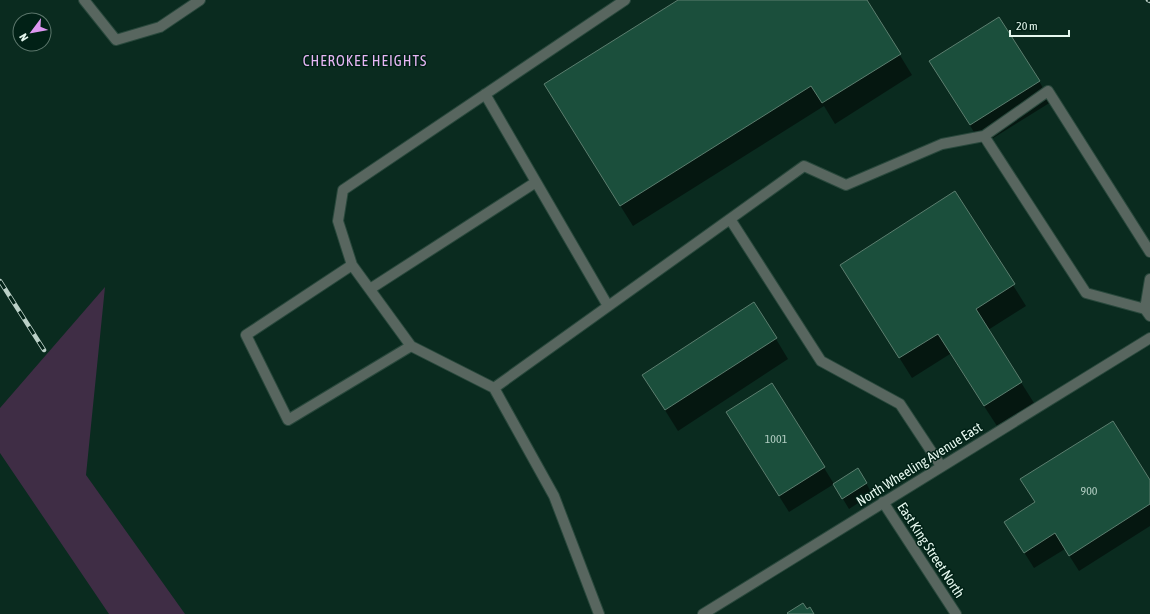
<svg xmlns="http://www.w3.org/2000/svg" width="1150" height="614" viewBox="0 0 1150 614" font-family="'Asap Condensed',sans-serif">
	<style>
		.green { fill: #3f2d45 }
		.shadow { fill: #0007 }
		.building { fill: #1b4f3c; stroke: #5c7e6f }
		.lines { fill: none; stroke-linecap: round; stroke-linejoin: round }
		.lane-casing { stroke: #29483c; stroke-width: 12 }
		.street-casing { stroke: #29483c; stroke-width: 12 }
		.lane { stroke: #58665f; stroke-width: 10 }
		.street { stroke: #58665f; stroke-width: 10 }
		.rail-casing { stroke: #bbd0c7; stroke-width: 4.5 }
		.rail { stroke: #012116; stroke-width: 3; stroke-dasharray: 9; stroke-linecap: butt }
		.labels { text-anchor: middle; stroke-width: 3; stroke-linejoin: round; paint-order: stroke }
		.number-label { font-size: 12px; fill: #b2cdc2 }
		.street-label { font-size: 14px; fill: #e5f7ee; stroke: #012116 }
		.neighbourhood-label { font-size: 15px; letter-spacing: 1px; fill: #e6b6f4; stroke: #012116 }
	</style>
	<rect width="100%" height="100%" fill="#0a2b1f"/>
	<path class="green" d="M105 287 86 475 185 614H109L0 453V408Z"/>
	<path class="shadow" d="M680 0H866L912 75 835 124 824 106 633 226 557 105Z
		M1039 81 1051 102 982 145 943 82Z
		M955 192 1026 306 988 330 1034 403 997 426 950 354 912 378 841 265Z
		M776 339 788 359 678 431 643 375Z
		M772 384 834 484 866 483 872 494 849 509 834 484 789 512 736 428Z
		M1150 482V526L1079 571 1065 549 1034 568 1005 522Z"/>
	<path class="building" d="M678 0H867L901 54 822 103 811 86 620 206 544 84Z
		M999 17 1040 81 970 125 929 61Z
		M955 191 1015 284 976 309 1022 382 984 406 938 334 899 358 840 265Z
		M754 302 777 338 665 410 642 375Z
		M772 383 825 467 779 496 726 412Z
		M1113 421 1150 480V504L1069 556 1055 533 1024 553 1004 522 1035 502 1020 479Z
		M858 468 867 483 842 499 833 484Z
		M803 603 807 609 810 607 814 614H788L787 613Z"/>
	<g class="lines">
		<g class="lane-casing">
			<path id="lane" d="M84 0 116 40 160 27 200 0
				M485 94 608 306
				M984 136 1086 293 1145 309
				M730 219 821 361 900 404 941 466
				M352 265 246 335 288 420 411 346
				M1150 279 1145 309 1150 316
				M370 289 536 182
				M494 388 804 166 846 185 942 144 984 136 1048 91 1150 252
				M599 614 554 496 494 388 411 346 352 265 338 221 343 190 625 0"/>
		</g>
		<g class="street-casing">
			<path id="street" d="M883 502 956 614
				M703 614 1150 338"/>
		</g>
		<use href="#lane" class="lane"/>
		<use href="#street" class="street"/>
		<g class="rail-casing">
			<path id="rail" d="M1148 0 1150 1
				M0 281 44 350"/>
		</g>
		<use href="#rail" class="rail"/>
	</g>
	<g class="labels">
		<g class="number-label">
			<text x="776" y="443">1001</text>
			<text x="1089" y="495">900</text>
		</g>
		<g class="street-label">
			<text transform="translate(919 464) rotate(-32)" y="5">North Wheeling Avenue East</text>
			<text transform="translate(931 550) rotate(57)" y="5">East King Street North</text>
		</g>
		<g class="neighbourhood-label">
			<text x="365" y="66">CHEROKEE HEIGHTS</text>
		</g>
	</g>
	<g transform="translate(32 32) rotate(238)"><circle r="19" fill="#012116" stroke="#5c776c"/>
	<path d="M0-3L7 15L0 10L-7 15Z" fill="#de98f2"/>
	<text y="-6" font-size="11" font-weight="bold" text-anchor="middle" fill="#e5f7ee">N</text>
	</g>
	<path d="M1010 30v6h59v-6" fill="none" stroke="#e5f7ee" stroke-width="2"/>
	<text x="1016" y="30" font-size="12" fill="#e5f7ee" stroke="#012116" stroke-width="3" paint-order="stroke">20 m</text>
</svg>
